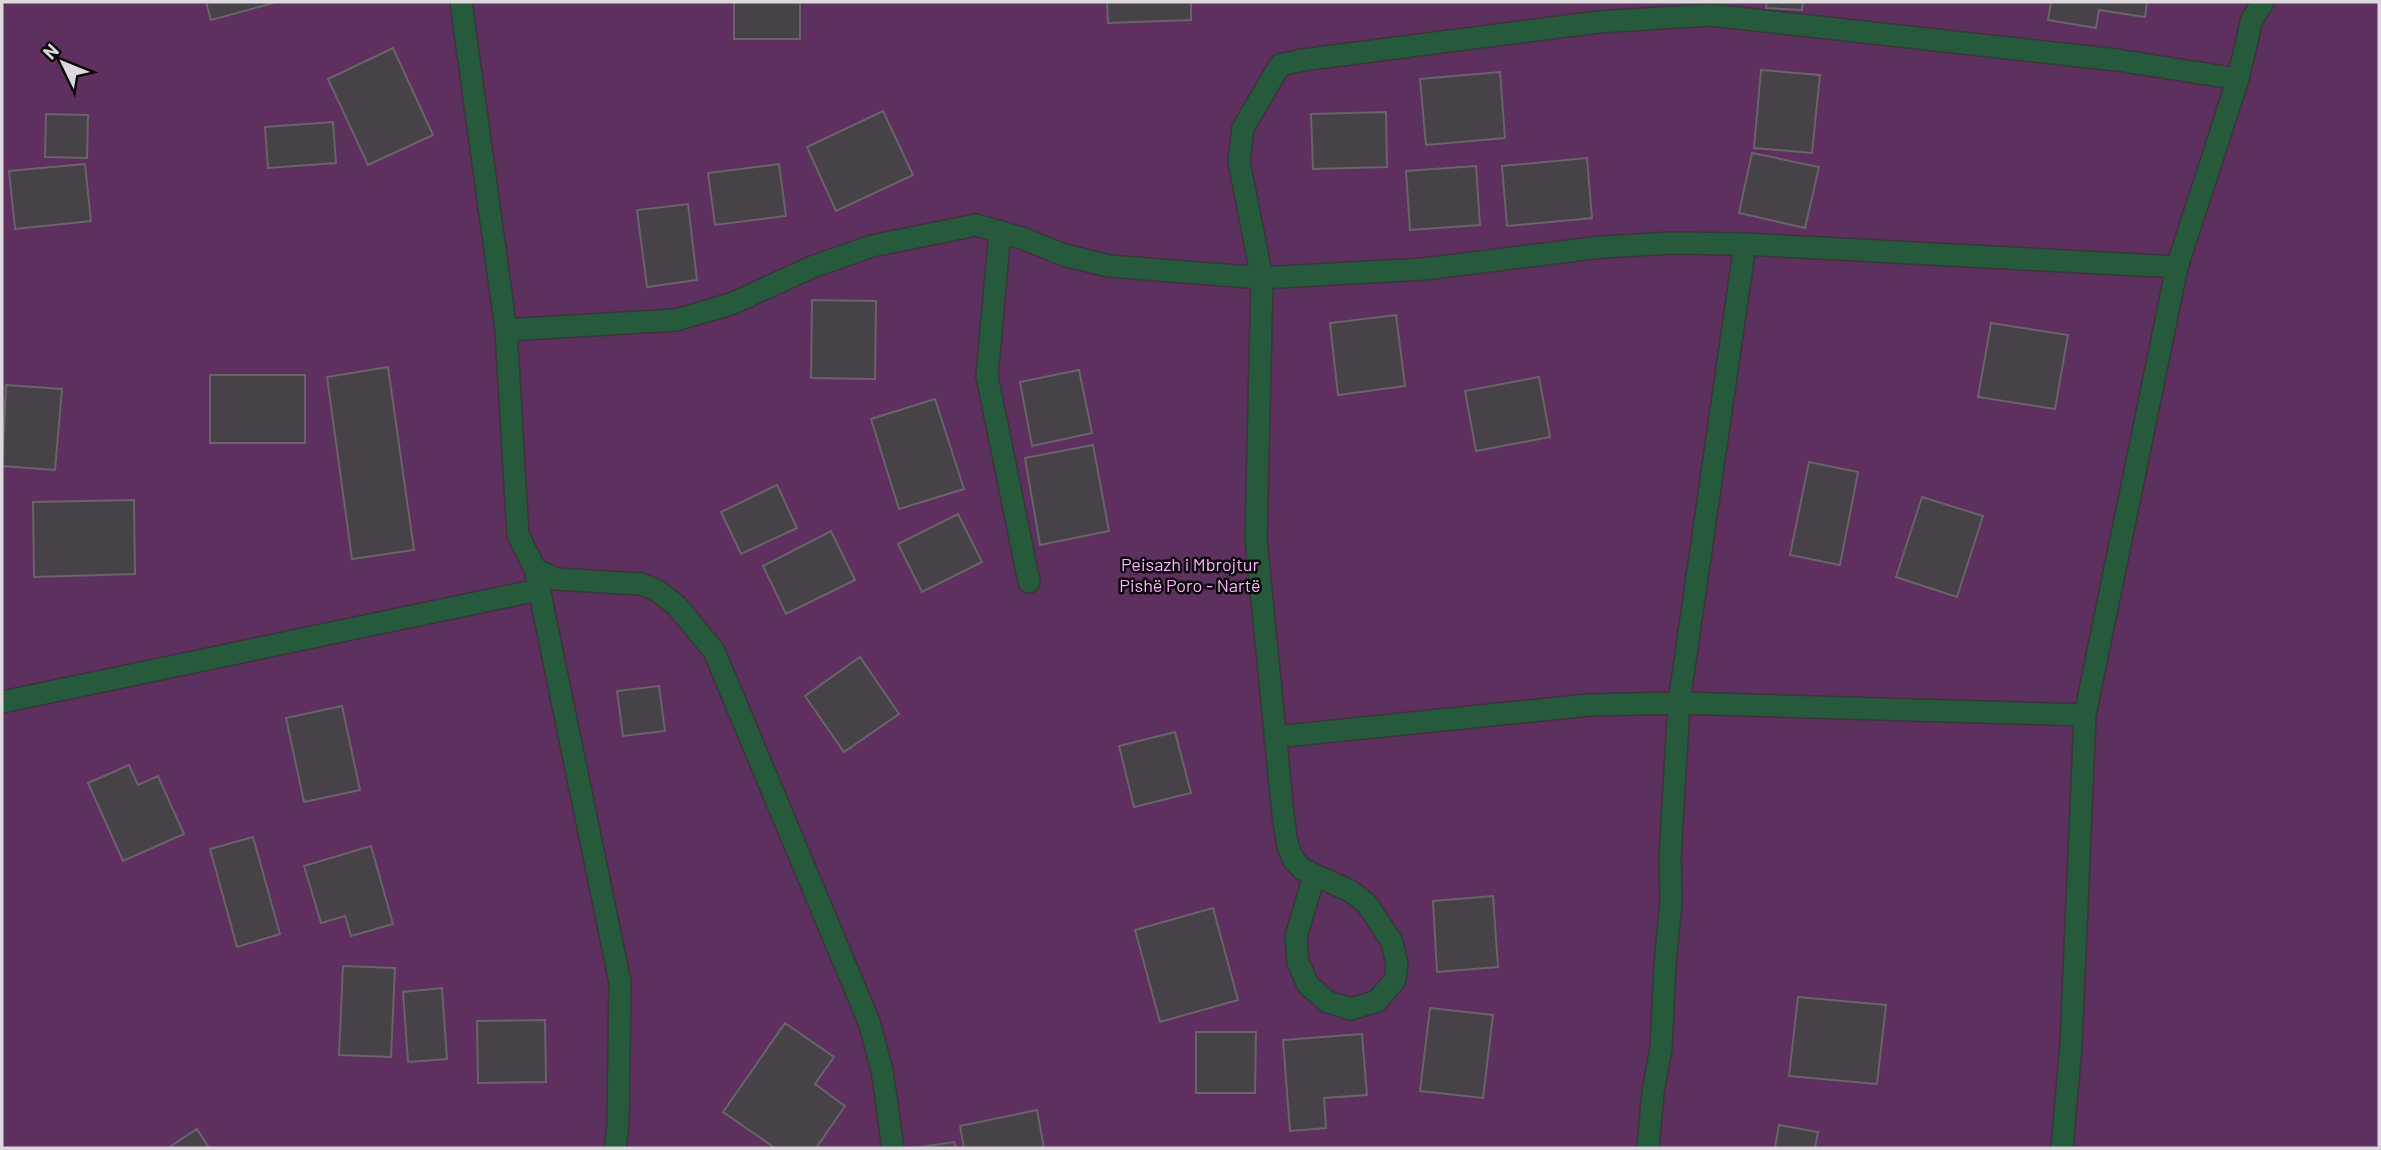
<svg xmlns="http://www.w3.org/2000/svg" width="2381" height="1150" viewBox="0 0 2381 1150" font-family="Barlow,sans-serif">
	<style>
		.green { fill: #5d305d }
		.building { fill: #474247; stroke: #686368; stroke-width: 2 }
		.lines { fill: none; stroke-linecap: round; stroke-linejoin: round }
		.minor-casing { stroke: #3a363a; stroke-width: 24 }
		.minor { stroke: #265a3d; stroke-width: 21 }
		.labels { text-anchor: middle; stroke-width: 5; stroke-linejoin: round; paint-order: stroke }
		.park-label { font-size: 18px; fill: #ffb1fe; stroke: #090709 }
	</style>
	<rect width="100%" height="100%" fill="#201c20"/>
	<path class="green" d="M2 2H2379V1148H2Z"/>
	<path class="building" d="M206 2H277L211 20Z
		M734 2H800V39H734Z
		M1107 2H1191V20L1108 23Z
		M1767 2H1803L1802 10 1766 8Z
		M2051 2H2147L2145 17 2099 10 2096 28 2048 20Z
		M393 48 433 135 368 165 328 79Z
		M1761 70 1820 75 1812 153 1754 148Z
		M1500 72 1505 138 1426 145 1420 79Z
		M883 111 913 175 836 211 807 147Z
		M1386 112 1387 167 1313 169 1311 114Z
		M46 114 88 115 87 158 45 157Z
		M333 122 336 163 268 168 265 127Z
		M1752 153 1819 167 1805 228 1739 213Z
		M1587 158 1592 218 1507 226 1502 166Z
		M85 164 91 221 15 229 9 171Z
		M779 164 786 216 715 225 708 173Z
		M1476 166 1480 225 1410 230 1406 171Z
		M688 204 697 280 647 287 637 210Z
		M812 300 876 301 875 379 811 378Z
		M1396 315 1405 386 1338 395 1330 323Z
		M1991 323 2068 335 2055 409 1978 397Z
		M388 367 414 550 352 559 327 377Z
		M1079 370 1092 433 1032 446 1020 382Z
		M210 375H305V443H210Z
		M1539 377 1550 437 1476 451 1465 391Z
		M6 385 62 389 55 470 2 466Z
		M935 399 964 489 899 509 871 419Z
		M1093 445 1109 531 1040 545 1025 458Z
		M1809 462 1858 472 1840 565 1790 555Z
		M777 485 797 528 741 554 721 512Z
		M1922 497 1983 516 1957 597 1896 577Z
		M134 500 135 574 34 577 33 502Z
		M958 514 982 562 922 592 898 544Z
		M831 531 855 580 786 614 763 566Z
		M860 657 899 714 844 752 805 696Z
		M659 686 665 731 623 736 617 691Z
		M342 706 360 790 304 802 286 718Z
		M1175 732 1191 793 1134 807 1119 746Z
		M129 765 138 785 158 776 184 834 123 861 88 783Z
		M253 837 280 934 237 947 210 849Z
		M371 846 393 924 351 936 345 916 321 923 304 866Z
		M1493 896 1498 967 1437 972 1433 901Z
		M1213 908 1238 1000 1160 1022 1135 930Z
		M343 966 395 968 391 1057 339 1055Z
		M442 988 447 1059 408 1062 403 992Z
		M1798 997 1886 1005 1877 1084 1789 1076Z
		M1430 1008 1493 1015 1483 1098 1420 1091Z
		M545 1020 546 1082 478 1083 477 1021Z
		M785 1023 834 1057 815 1084 845 1106 816 1148H775L723 1112Z
		M1196 1032H1256L1255 1093H1196Z
		M1362 1034 1367 1095 1324 1098 1326 1128 1290 1131 1283 1040Z
		M1037 1110 1044 1148H964L960 1126Z
		M1779 1125 1818 1132 1815 1148H1775Z
		M197 1129 209 1148H168Z
		M954 1142 956 1148H915Z"/>
	<g class="lines">
		<g class="minor-casing">
			<path id="minor" d="M461 2 506 330 518 535 535 569 556 579 641 584 658 591 677 606 714 651 869 1022 882 1070 893 1148
				M1000 231 987 376 1029 582
				M506 330 676 320 731 304 812 267 872 246 976 225 1022 238 1064 255 1109 266 1262 278 1424 269 1602 247 1673 243 1745 244 2177 267
				M535 569 620 982 618 1125 615 1148
				M2 702 538 590
				M1275 737 1589 705 1679 703 2085 715
				M1314 876 1296 937 1298 962 1308 985 1328 1002 1351 1009 1377 1001 1395 980 1397 964 1392 942 1367 904 1350 891 1302 869 1293 859 1287 843 1283 814 1256 539 1262 278 1239 162 1243 128 1280 65 1302 60 1598 22 1710 15 2117 60 2238 79
				M1648 1148 1653 1092 1661 1048 1665 965 1671 902 1670 857 1679 703 1745 244
				M2062 1148 2071 1045 2085 715 2177 267 2238 79 2252 19 2263 2"/>
		</g>
		<use href="#minor" class="minor"/>
	</g>
	<g class="labels">
		<g class="park-label">
			<text x="1190" y="571">Peisazh i Mbrojtur<tspan x="1190" dy="21">Pishë Poro - Nartë</tspan></text>
		</g>
	</g>
	<rect width="2381" height="1150" fill="none" stroke="#dcd9dc" stroke-width="7"/>
	<g transform="translate(63 63) rotate(313)" stroke="#090709" stroke-width="5" paint-order="stroke">
	<path d="M0-5L12 26L0 18L-12 26Z" fill="#dcd9dc"/>
	<text y="-10" font-size="19" font-weight="bold" text-anchor="middle" fill="#dcd9dc">N</text>
	</g>
</svg>
